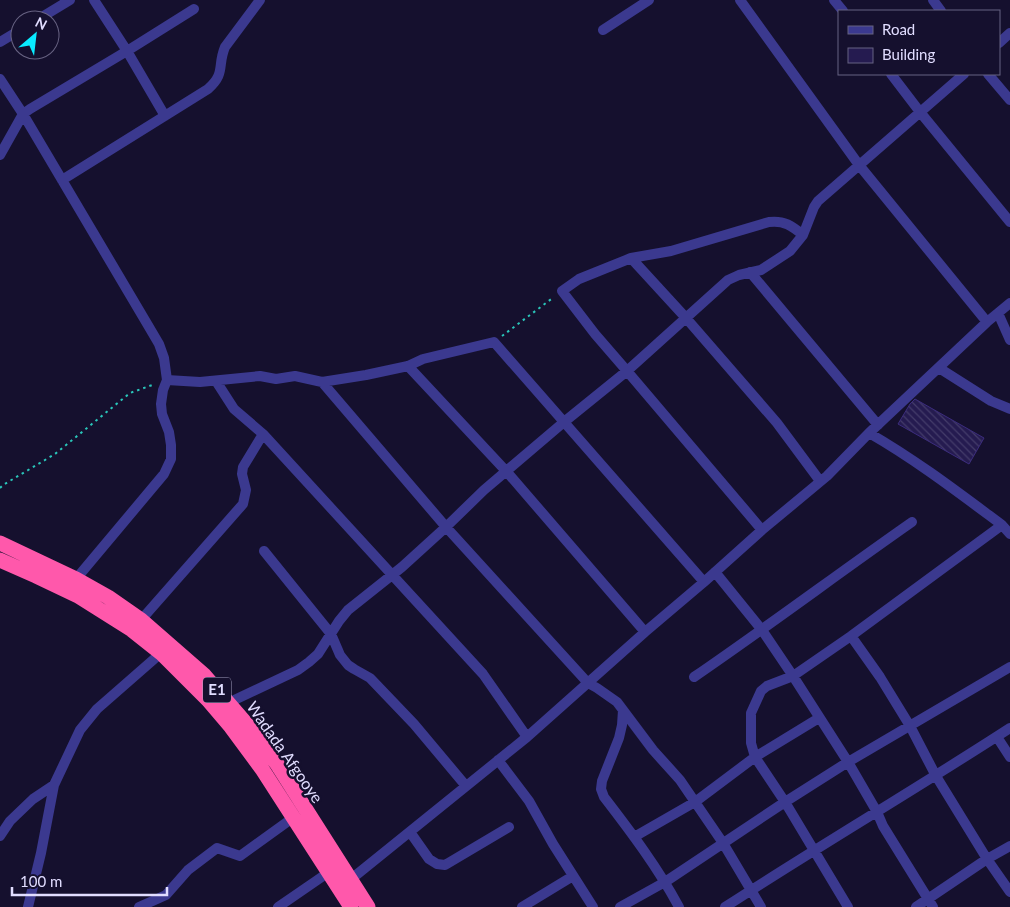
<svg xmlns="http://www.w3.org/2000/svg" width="1010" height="907" viewBox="0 0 1010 907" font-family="Lato,sans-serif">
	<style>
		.building { fill: url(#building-back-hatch); stroke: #3b2c7d }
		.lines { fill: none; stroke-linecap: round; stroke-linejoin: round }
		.path { stroke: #2ac6ba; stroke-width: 2; stroke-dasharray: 2.5 4; stroke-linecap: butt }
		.street { stroke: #3b398f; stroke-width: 10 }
		.highway { stroke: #ff58ab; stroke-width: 15 }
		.labels { text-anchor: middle; stroke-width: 5; stroke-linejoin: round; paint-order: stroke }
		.shield { fill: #15102e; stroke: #a4a0c0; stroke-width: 1 }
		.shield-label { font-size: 15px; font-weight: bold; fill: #e1ddff }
		.street-label { font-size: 16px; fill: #e1ddff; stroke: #15102e }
	</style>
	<defs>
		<pattern id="building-back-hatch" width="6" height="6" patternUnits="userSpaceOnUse" patternTransform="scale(1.25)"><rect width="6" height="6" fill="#251b50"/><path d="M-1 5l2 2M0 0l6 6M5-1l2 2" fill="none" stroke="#443c6a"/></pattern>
	</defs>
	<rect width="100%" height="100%" fill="#15102e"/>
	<path class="building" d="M915 399 984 438 969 464 898 424 910 404Z"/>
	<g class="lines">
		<path class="path" d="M502 336 554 297
			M0 488 3 485 55 454 130 393 155 384"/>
		<path class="street" d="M94 0 127 51 165 116
			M740 0 859 165 987 322
			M834 0 843 11
			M933 0 941 11
			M37 20 70 0
			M603 30 649 0
			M0 42 20 30
			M999 43 1010 33
			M891 74 920 112 1010 222
			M988 74 1010 100
			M0 79 23 114 149 327 159 344 164 358 167 380 163 390 161 404 162 414 169 432 171 445V459L164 474 76 579
			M0 155 23 114 30 109 127 51 194 9
			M62 180 208 89C226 73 217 66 225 47L260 0
			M631 258 686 318 777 423 820 481
			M750 272 878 425
			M998 313 1010 340
			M408 366 507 472 645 632
			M939 368 991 401 1010 409
			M167 380 200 382 260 376 276 379 295 376 322 382 366 375 408 366 423 359 494 342 704 582
			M216 381 234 409 263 434 483 674 527 737
			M322 382 446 527 588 683 597 688 617 702 653 750 680 780 723 843 761 907
			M869 433C916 460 959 493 1002 525L1010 534
			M762 530 627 371 595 334 562 291 579 279 631 258 671 251 769 222C784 220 792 226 803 235
			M264 551 331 634 340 655 348 665 354 669 370 678 414 724 466 786
			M715 572 762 630 793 676 848 762 877 812 883 826 933 907
			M141 620 243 504 246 490 242 474 243 467 263 434
			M851 636 880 677 910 726 936 776 987 859 1010 892
			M694 677C767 627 839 573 912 522
			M228 703 298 670 309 662 318 654 339 621 348 610 402 567 446 527 484 490 564 422 627 371 728 280 739 275 761 270 790 251 803 235 814 207 818 201 964 74
			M623 710 622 725 619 738 602 781 601 789 604 797C631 832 658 868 679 907
			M997 737 1010 757
			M498 760 529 801 553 844 593 907
			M410 832 429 859 437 864 445 865 509 827
			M0 836 10 821 33 799 54 785
			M634 837 695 802 755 757 819 718
			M350 880 527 737 645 632 704 582 762 530 827 476 869 433 987 322 1010 303
			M28 907 41 853 54 785 80 730 97 709 161 653
			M139 907 166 895 188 870 217 848 240 856 294 817
			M278 907 329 872
			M522 907 573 876
			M620 907 665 882 785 802 848 762 1010 667
			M725 907C819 846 916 789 1010 728
			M848 907 785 802 755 757 751 743V713L761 691 767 686 793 676 851 636 1002 525
			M916 907 987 859 1010 846"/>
		<path class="highway" d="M0 543 76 579 108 597 141 620 204 675 249 727 277 764 368 907
			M0 560 36 576 78 596 132 630 161 653 208 700 231 727 262 769 351 907"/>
	</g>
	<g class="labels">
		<rect class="shield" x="203" y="677.5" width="28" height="25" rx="4"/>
		<g class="shield-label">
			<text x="217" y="695">E1</text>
		</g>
		<g class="street-label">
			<text transform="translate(285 752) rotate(55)" y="6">Wadada Afgooye</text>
		</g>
	</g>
	<rect x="838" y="10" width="162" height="65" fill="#15102e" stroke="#676282"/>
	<rect x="848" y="26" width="25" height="8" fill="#3b398f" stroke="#676282"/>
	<text x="882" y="35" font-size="15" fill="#e1ddff">Road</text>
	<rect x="848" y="48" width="25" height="15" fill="#251b50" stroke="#676282"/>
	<text x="882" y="60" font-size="15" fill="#e1ddff">Building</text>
	<g transform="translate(35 35) rotate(28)"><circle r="24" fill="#15102e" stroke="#676282"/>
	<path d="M0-4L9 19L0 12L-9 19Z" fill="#09ebff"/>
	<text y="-8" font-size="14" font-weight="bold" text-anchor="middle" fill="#e1ddff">N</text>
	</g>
	<path d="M12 887v8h155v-8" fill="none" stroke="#e1ddff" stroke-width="2.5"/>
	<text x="20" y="887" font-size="15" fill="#e1ddff" stroke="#15102e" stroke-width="4" paint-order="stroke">100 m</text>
</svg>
